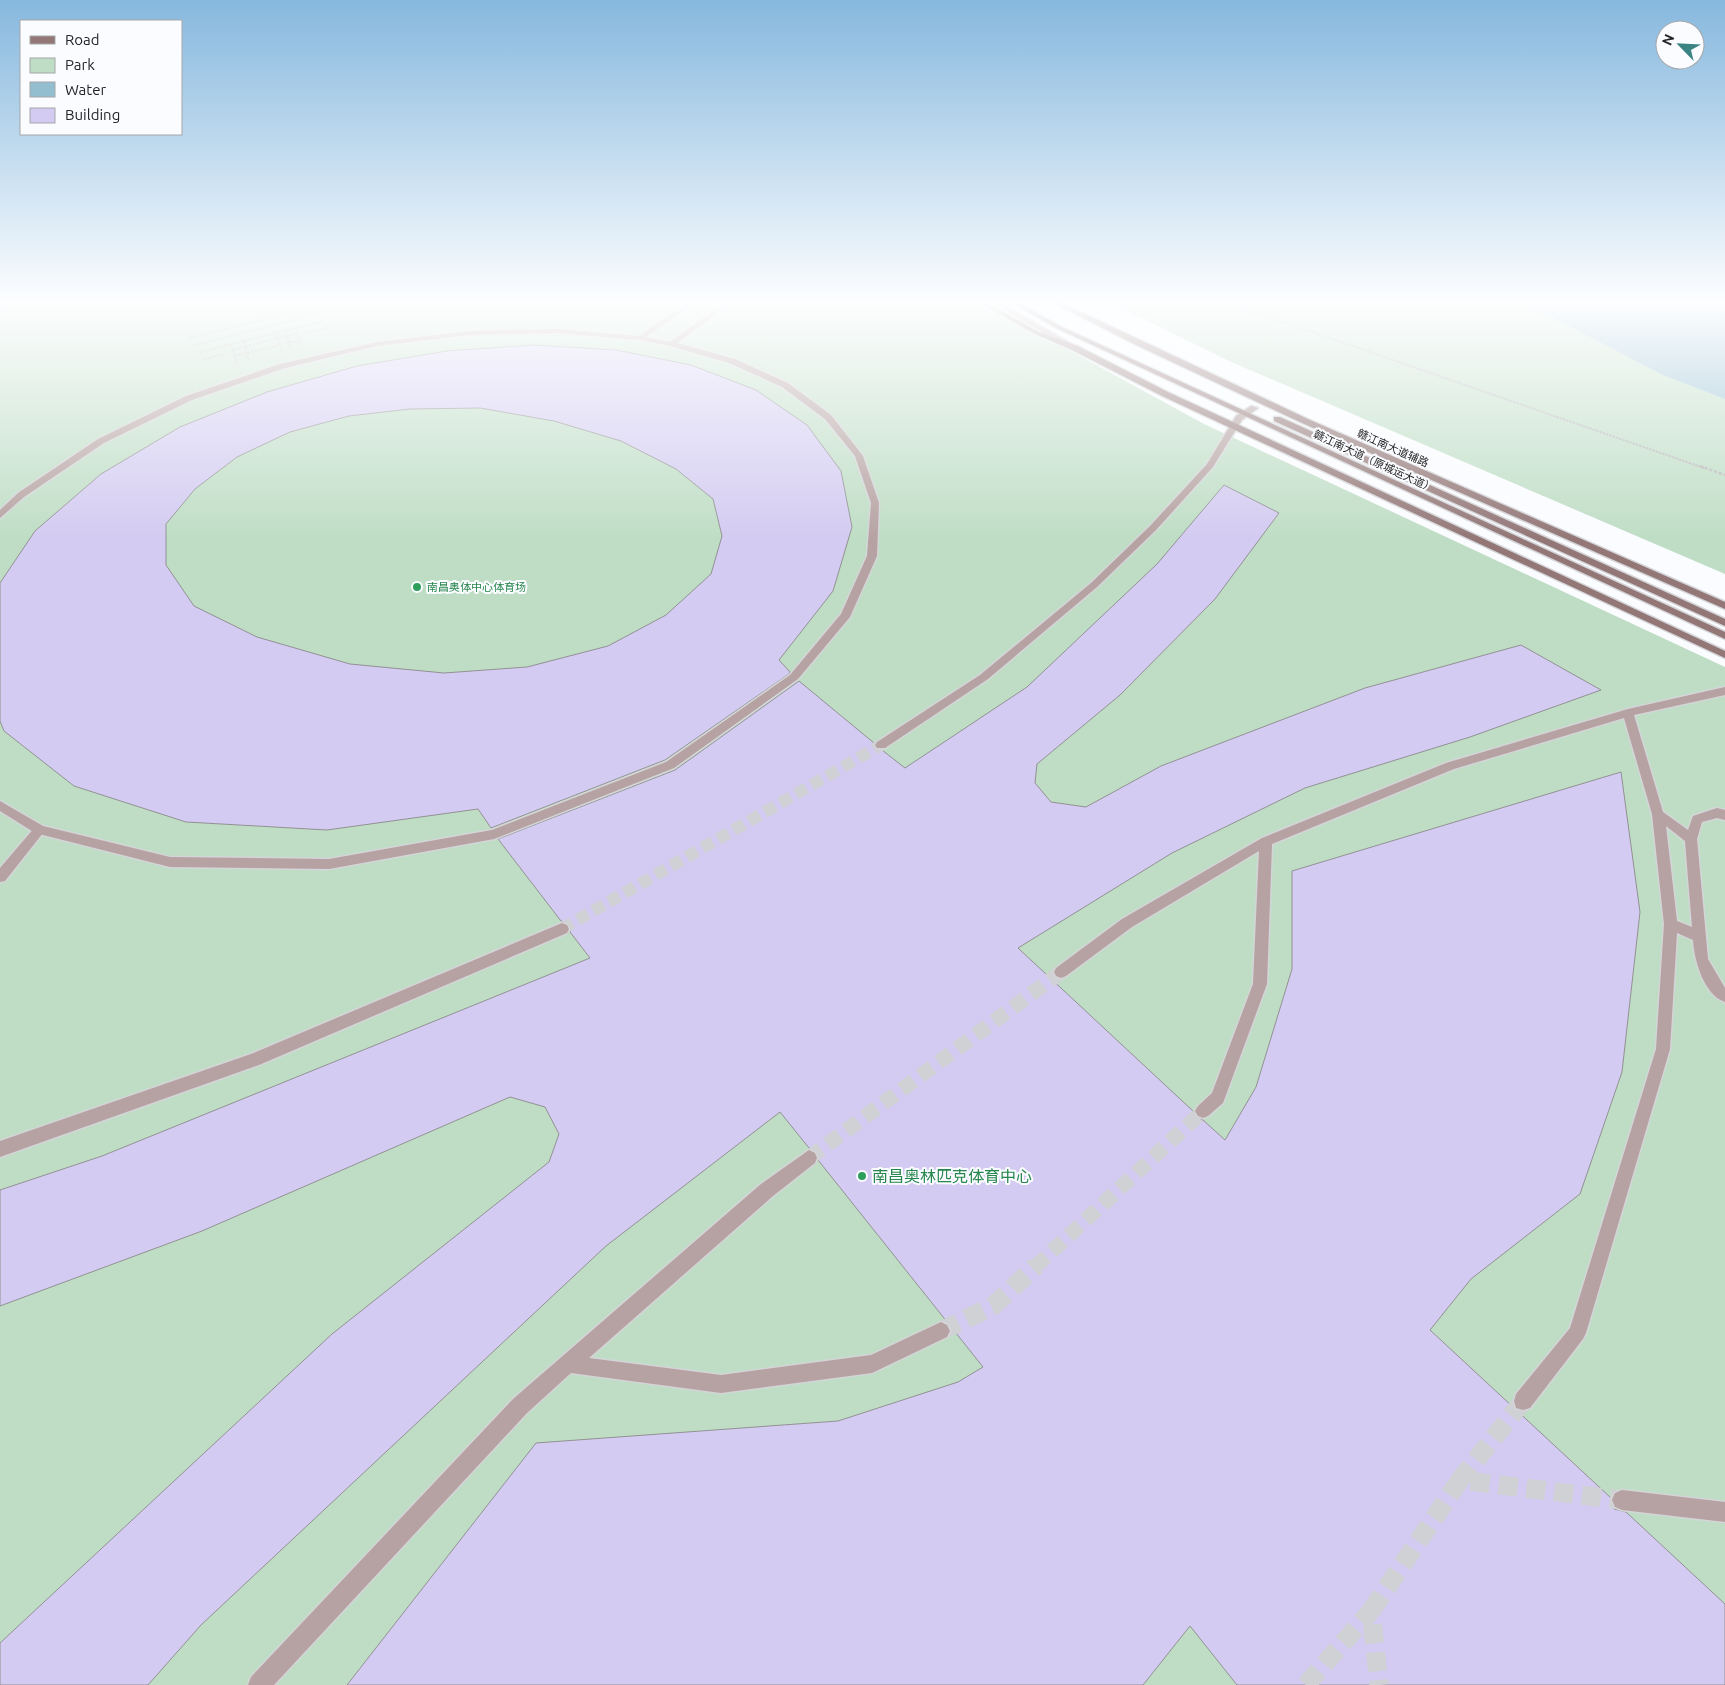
<svg xmlns="http://www.w3.org/2000/svg" width="1725" height="1685" viewBox="0 0 1725 1685" font-family="Ubuntu,'Noto Sans SC',sans-serif">
	<style>
		.green { fill: #bfddc5 }
		.water { fill: #93bed0 }
		.building { fill: #d3cbf1; stroke: #929194; fill-rule: evenodd }
		.lines { fill: none; stroke-linecap: round; stroke-linejoin: round }
		.street-tunnel-far2 { stroke: #d0d1d4; stroke-width: 12; stroke-dasharray: 12 6; stroke-linecap: butt }
		.street-tunnel-far1 { stroke: #d0d1d4; stroke-width: 15; stroke-dasharray: 15 8; stroke-linecap: butt }
		.street-tunnel { stroke: #d0d1d4; stroke-width: 19; stroke-dasharray: 19 9; stroke-linecap: butt }
		.lane-casing { stroke: #d4d5d8; stroke-width: 3 }
		.street-casing { stroke: #d4d5d8; stroke-width: 3 }
		.secondary-casing { stroke: #d4d5d8; stroke-width: 3 }
		.path-far1 { stroke: #b7b7ba; stroke-width: 2; stroke-dasharray: 2.5 1; stroke-linecap: butt }
		.path { stroke: #b7b7ba; stroke-width: 2.5; stroke-dasharray: 3 2; stroke-linecap: butt }
		.lane { fill: #b6a2a2; fill-rule: evenodd }
		.street { fill: #b6a2a2; fill-rule: evenodd }
		.secondary { fill: #937777; fill-rule: evenodd }
		.path-bridge { stroke: #b7b7ba; stroke-width: 2; stroke-dasharray: 2.5 1; stroke-linecap: butt }
		.leisure-dot { fill: #2e9e5b; stroke: #fbfcff; stroke-width: 2 }
		.labels { text-anchor: middle; stroke-width: 4; stroke-linejoin: round; paint-order: stroke }
		.far-street-label { font-size: 11px; fill: #252526; stroke: #fbfcff }
		.far-leisure-label { font-size: 11px; fill: #27864d; stroke: #fbfcff; text-anchor: start }
		.near-leisure-label { font-size: 16px; fill: #27864d; stroke: #fbfcff; text-anchor: start }
	</style>
	<rect width="100%" height="100%" fill="#fbfcff"/>
	<path class="green" d="M0 303H983L1204 424 1725 667V1685H0Z
		M1111 303H1604L1725 351V574L1229 361Z"/>
	<path class="water" d="M1525 303H1725V399L1663 375Z"/>
	<path class="building" d="M534 345 616 350 691 365 756 390 807 425 841 471 852 527 833 591 779 660 790 672 789 674 665 760 491 828 478 809 327 830 186 822 74 786 4 731 0 721V583L35 531 101 474 180 427 267 392 357 366 447 351ZM480 408 554 421 621 441 676 469 713 499 722 536 711 574 666 615 608 646 527 667 444 673 350 664 257 637 194 606 166 565V524L195 489 237 457 290 432 349 416 410 409Z
		M1224 485 1279 513 1215 599 1120 695 1037 764 1035 783 1051 802 1086 807 1161 766 1365 688 1521 645 1601 690 1470 737 1305 788 1172 853 1018 948 1193 1111 1196 1117 1203 1120 1225 1140 1256 1087 1292 969V871L1621 772 1640 912 1622 1072 1580 1194 1471 1279 1430 1330 1611 1498 1614 1509 1626 1512 1725 1604V1685H1237L1190 1626 1143 1685H347L536 1443 838 1421 958 1382 983 1367 818 1160 817 1152 809 1148 780 1112 606 1246 201 1625 148 1685H0V1643L332 1334 549 1162 559 1134 545 1107 510 1097 202 1231 0 1306V1190L102 1156 590 958 570 932 571 928 569 924 561 921 498 839 675 770 799 681 874 743 875 749 882 750 905 768 1027 687 1157 564Z"/>
	<g class="lines">
		<path class="street-tunnel-far2" d="M562 929 881 745"/>
		<path class="street-tunnel-far1" d="M809 1158 1061 972
			M1035 1267 1203 1111"/>
		<path class="street-tunnel" d="M941 1331 993 1306 1036 1266
			M1523 1401 1460 1480 1622 1500
			M1371 1611 1460 1480
			M1306 1685 1371 1611 1379 1685"/>
		<g class="lane-casing">
			<path id="lane" d="M15 303 14 304 0 308V304Z
				M993 303H1001L1079 348 1072 350Z
				M39 825 43 827 45 830 43 833 5 881 0 882V868L35 827Z"/>
		</g>
		<g class="street-casing">
			<path id="street" d="M687 303H695L646 337 670 342 724 303H732L677 343 735 359 788 383 831 415 863 456 879 503 877 556 850 617 798 679 674 768 494 839 329 869 170 867 35 833 0 811V801L43 826 170 857 329 859 492 830 666 762 790 675 841 614 867 556 871 503 855 456 825 419 782 387 729 363 670 346 640 340 557 333 469 335 377 346 285 368 192 400 104 443 24 497 0 518V510L18 493 98 439 186 396 280 364 377 342 469 331 557 329 639 336Z
				M1251 406 1258 408 1242 420 1213 467 1156 530 1097 587 988 679 885 748H877L875 745 877 742 980 675 1091 583 1150 526 1207 464 1236 416Z
				M1725 687V695L1634 715 1663 812 1688 830 1693 816 1717 808 1725 810V820L1717 818 1702 822 1697 839 1708 959 1725 988V1002C1704 995 1694 960 1693 940L1677 933 1670 1049 1586 1333 1583 1339 1530 1408 1523 1410 1516 1408 1514 1401 1516 1394 1570 1328 1656 1049 1664 924 1652 814 1624 718 1454 769 1272 844 1267 984 1223 1103 1208 1116 1203 1118 1198 1116 1195 1111 1198 1106 1212 1093 1253 984 1259 851 1132 927 1066 976 1061 978 1056 976 1054 972 1056 968 1122 919 1262 838 1446 763 1628 709ZM1666 826 1685 841 1692 927 1677 921Z
				M562 923 567 925 569 929 567 933 259 1065 0 1157V1141L251 1054Z
				M809 1150 815 1153 817 1158 815 1163 773 1196 589 1358 721 1375 871 1355 941 1322 947 1325 950 1331 947 1337 872 1373 721 1393 571 1373 527 1413 274 1685H248L251 1677 513 1399 761 1184Z
				M1622 1490 1725 1502V1522L1622 1510 1615 1507 1612 1500 1615 1493Z"/>
		</g>
		<g class="secondary-casing">
			<path id="secondary" d="M979 303H988L1039 332 1078 346 1168 392 1725 651V658L1162 396 1072 350 1035 334Z
				M1012 303H1020L1060 326 1725 632V639L1056 328Z
				M1053 303H1062L1308 419 1725 602V609L1302 423 1136 345Z
				M1274 417H1280L1725 619V626L1274 421Z"/>
		</g>
		<path class="path-far1" d="M1229 303 1704 468
			M193 306 204 303
			M294 320 292 317 316 312
			M296 328 301 346
			M285 331 291 349
			M276 333 282 351
			M305 333 330 327
			M190 338 312 307
			M244 341 249 361
			M195 345 318 314
			M232 350 297 333
			M200 352 324 321
			M234 356 299 340
			M204 359 225 354"/>
		<path class="path" d="M1700 466 1725 475"/>
		<use href="#lane" class="lane"/>
		<use href="#street" class="street"/>
		<use href="#secondary" class="secondary"/>
		<path class="path-bridge" d="M231 344 237 364"/>
	</g>
	<linearGradient id="sky" x2="0" y2="1"><stop stop-color="#86b8de"/><stop offset="0.56" stop-color="#fdfeff"/><stop offset="1" stop-color="#fdfeff" stop-opacity="0"/></linearGradient>
	<rect width="1725" height="539" fill="url(#sky)"/>
	<g class="leisure-dot">
		<circle cx="417" cy="587" r="5"/>
		<circle cx="862" cy="1176" r="5"/>
	</g>
	<g class="labels">
		<g class="far-street-label">
			<text transform="translate(1393 448) rotate(24)" y="4">赣江南大道辅路</text>
			<text transform="translate(1374 461) rotate(25)" y="4">赣江南大道（原城运大道）</text>
		</g>
		<g class="far-leisure-label">
			<text x="427" y="591">南昌奥体中心体育场</text>
		</g>
		<g class="near-leisure-label">
			<text x="872" y="1182">南昌奥林匹克体育中心</text>
		</g>
	</g>
	<rect x="20" y="20" width="162" height="115" fill="#fbfcff" stroke="#a5a6a8"/>
	<rect x="30" y="36" width="25" height="8" fill="#937777" stroke="#a5a6a8"/>
	<text x="65" y="45" font-size="15" fill="#252526">Road</text>
	<rect x="30" y="58" width="25" height="15" fill="#bfddc5" stroke="#a5a6a8"/>
	<text x="65" y="70" font-size="15" fill="#252526">Park</text>
	<rect x="30" y="82" width="25" height="15" fill="#93bed0" stroke="#a5a6a8"/>
	<text x="65" y="95" font-size="15" fill="#252526">Water</text>
	<rect x="30" y="108" width="25" height="15" fill="#d3cbf1" stroke="#a5a6a8"/>
	<text x="65" y="120" font-size="15" fill="#252526">Building</text>
	<g transform="translate(1680 45) rotate(294)"><circle r="24" fill="#fbfcff" stroke="#a5a6a8"/>
	<path d="M0-4L9 19L0 12L-9 19Z" fill="#3c8483"/>
	<text y="-8" font-size="14" font-weight="bold" text-anchor="middle" fill="#252526">N</text>
	</g>
</svg>
